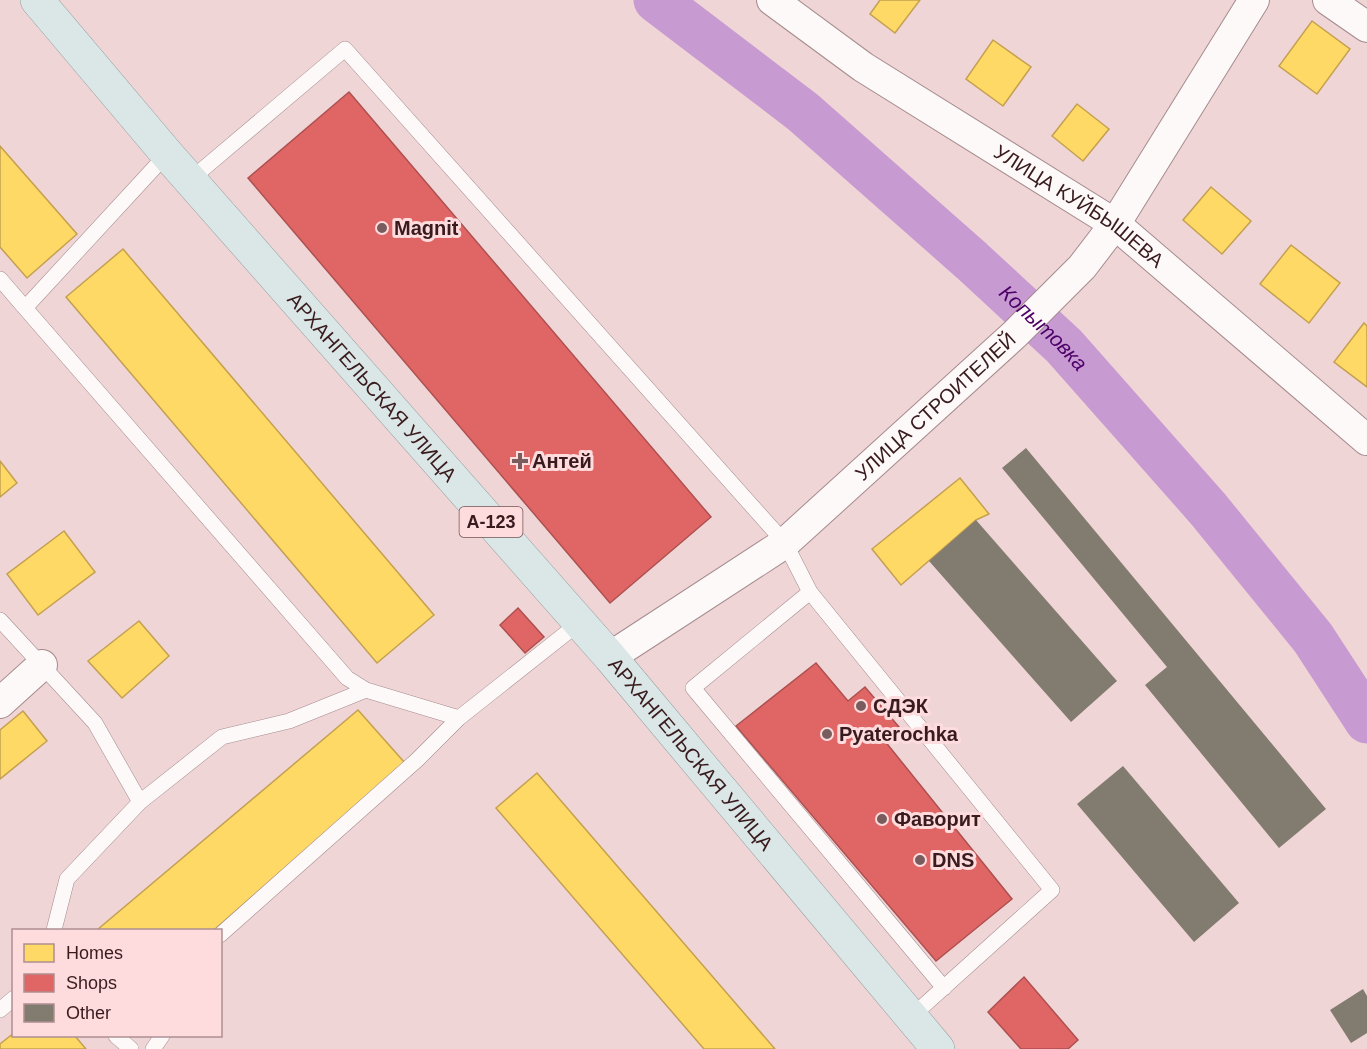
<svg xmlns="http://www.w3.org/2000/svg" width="1367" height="1049" viewBox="0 0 1367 1049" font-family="Helvetica,sans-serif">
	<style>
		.homes { fill: #ffd966; stroke: #c4a050; stroke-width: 1.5 }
		.shops { fill: #e06666; stroke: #ae5050; stroke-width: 1.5 }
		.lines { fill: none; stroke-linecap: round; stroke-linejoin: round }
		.river { stroke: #c79ad2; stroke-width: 45 }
		.building { fill: #827c70 }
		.service-casing { stroke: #a58b8e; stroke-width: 16 }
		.minor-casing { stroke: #a58b8e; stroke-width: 32 }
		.primary-casing { stroke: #94a1a2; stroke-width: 34 }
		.service { stroke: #fdf9f9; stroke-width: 15 }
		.minor { stroke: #fdf9f9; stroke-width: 30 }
		.primary { stroke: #dbe6e6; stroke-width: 33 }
		.poi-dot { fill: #795c5e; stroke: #fedbdd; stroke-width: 2 }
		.labels { text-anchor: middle; stroke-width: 6; stroke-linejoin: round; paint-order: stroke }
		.shield { fill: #fedbdd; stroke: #745557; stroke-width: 1.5 }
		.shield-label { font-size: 18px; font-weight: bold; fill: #391b1e }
		.street-label { font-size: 20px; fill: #391b1e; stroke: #fedbdd }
		.poi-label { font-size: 20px; font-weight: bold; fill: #391b1e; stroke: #fedbdd; text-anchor: start }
		.water-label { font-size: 21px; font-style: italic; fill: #4d0068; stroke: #fedbdd }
	</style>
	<rect width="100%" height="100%" fill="#f0d5d6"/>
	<path class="homes" d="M880 0H920L895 33 870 14Z
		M1312 21 1350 49 1317 94 1279 66Z
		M993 40 1031 67 1003 106 966 79Z
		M1077 104 1109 129 1083 161 1052 136Z
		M0 146 77 234 27 278 0 247Z
		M1211 187 1251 221 1222 254 1183 220Z
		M1291 245 1340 283 1309 323 1260 284Z
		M123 249 434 615 377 663 66 297Z
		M1364 323 1367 326V387L1334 362Z
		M0 461 17 483 0 497Z
		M960 478 989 514 976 520 901 585 872 549Z
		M64 531 95 572 38 615 7 574Z
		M139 621 169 656 122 698 88 661Z
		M358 710 405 763 214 930H97Z
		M23 711 47 741 0 779V730Z
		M537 773 775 1049H704L496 808Z
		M14 1033V1036H75L86 1049H0V1044Z"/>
	<path class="shops" d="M349 92 711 517 610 603 248 178Z
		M518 608 544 637 525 653 500 625Z
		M816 663 848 701 865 687 899 727 884 740 1012 899 936 961 736 726Z
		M1024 977 1078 1040 1068 1049H1021L988 1012Z"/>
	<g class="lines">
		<path class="river" id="s1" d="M656 0 803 112 972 261 1064 346 1208 509 1313 638 1367 721"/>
	</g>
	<path class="building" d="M1026 448 1326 809 1279 848 1145 685 1167 667 1002 468Z
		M976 520 1117 681 1071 722 929 561Z
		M1123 766 1239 903 1194 942 1077 804Z
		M1363 989 1367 996V1033L1351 1043 1330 1010Z"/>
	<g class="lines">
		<g class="service-casing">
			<path id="service" d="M190 180 345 49 785 543 810 592 1052 890 911 1017
				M0 279 25 308 167 154
				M25 308 347 678 366 690 459 718
				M810 592 693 688 944 988
				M0 620 95 723 140 802
				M54 930 67 879 140 802 222 737 289 721 366 690
				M220 935 417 760 459 718 579 623
				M0 1010 14 998
				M116 1036 131 1049
				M153 1049 162 1036"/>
		</g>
		<g class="minor-casing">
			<g id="minor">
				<path id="s2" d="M772 0 863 67 1115 224 1367 440"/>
				<path d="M1328 0 1367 27"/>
				<path id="s3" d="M610 657 785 543 1015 334 1082 267 1115 224 1254 0"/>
				<path d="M0 703 42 665"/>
			</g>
		</g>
		<g class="primary-casing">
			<g id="primary">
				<path id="s4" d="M37 0 167 154 610 657 938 1049"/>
			</g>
		</g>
		<use href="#service" class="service"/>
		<use href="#minor" class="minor"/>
		<use href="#primary" class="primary"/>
	</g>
	<g class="poi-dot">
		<circle cx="382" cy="228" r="6"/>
		<path d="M517 452h6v6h6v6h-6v6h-6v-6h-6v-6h6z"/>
		<circle cx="861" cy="706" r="6"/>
		<circle cx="827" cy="734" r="6"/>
		<circle cx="882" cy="819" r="6"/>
		<circle cx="920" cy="860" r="6"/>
	</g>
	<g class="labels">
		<rect class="shield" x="459.5" y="507" width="63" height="30" rx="4.5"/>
		<g class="shield-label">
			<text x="491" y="528">А-123</text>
		</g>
		<g class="street-label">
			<text dy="7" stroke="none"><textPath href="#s2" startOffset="370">УЛИЦА КУЙБЫШЕВА</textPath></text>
			<text dy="7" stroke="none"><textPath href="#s4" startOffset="512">АРХАНГЕЛЬСКАЯ УЛИЦА</textPath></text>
			<text dy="7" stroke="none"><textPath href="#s3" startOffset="412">УЛИЦА СТРОИТЕЛЕЙ</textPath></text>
			<text dy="7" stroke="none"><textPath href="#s4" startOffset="998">АРХАНГЕЛЬСКАЯ УЛИЦА</textPath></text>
		</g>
		<g class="poi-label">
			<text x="394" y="235">Magnit</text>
			<text x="532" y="468">Антей</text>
			<text x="873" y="713">СДЭК</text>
			<text x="839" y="741">Pyaterochka</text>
			<text x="894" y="826">Фаворит</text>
			<text x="932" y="867">DNS</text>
		</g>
		<g class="water-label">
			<text dy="7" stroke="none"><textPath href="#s1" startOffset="508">Копытовка</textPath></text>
		</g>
	</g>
	<rect x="12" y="929" width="210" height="108" fill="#fedbdd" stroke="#af8e91" stroke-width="1.5"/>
	<rect x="24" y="944" width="30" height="18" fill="#ffd966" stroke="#af8e91" stroke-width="1.5"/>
	<text x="66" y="959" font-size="18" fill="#391b1e">Homes</text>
	<rect x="24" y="974" width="30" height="18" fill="#e06666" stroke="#af8e91" stroke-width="1.5"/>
	<text x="66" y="989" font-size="18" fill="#391b1e">Shops</text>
	<rect x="24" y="1004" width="30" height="18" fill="#827c70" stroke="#af8e91" stroke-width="1.5"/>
	<text x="66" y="1019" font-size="18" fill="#391b1e">Other</text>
</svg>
